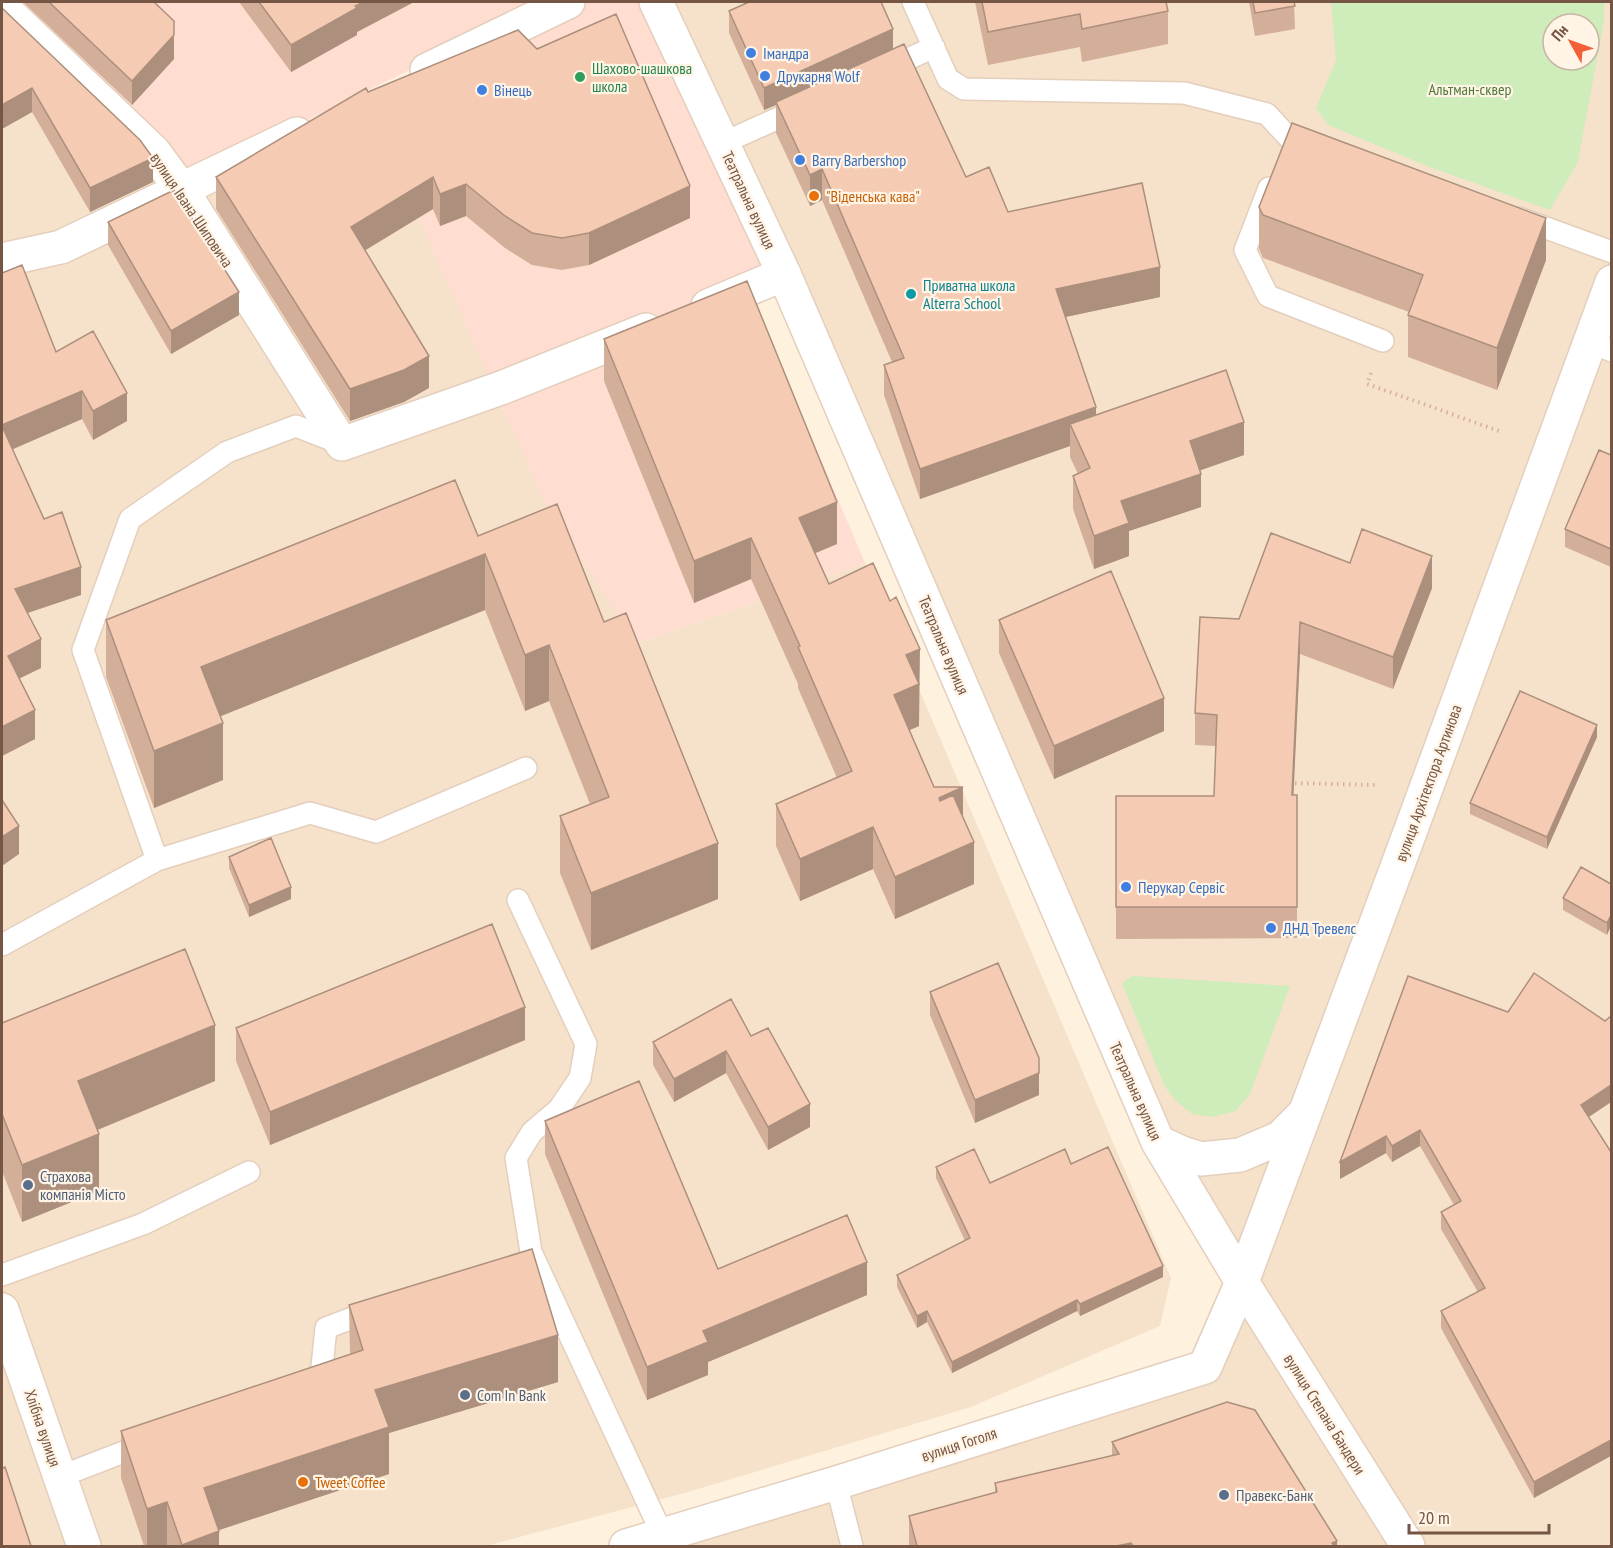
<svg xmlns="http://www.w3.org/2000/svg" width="1613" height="1548" viewBox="0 0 1613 1548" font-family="'PT Sans Narrow',sans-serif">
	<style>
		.residential { fill: #f6e2cb; fill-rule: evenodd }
		.commercial { fill: #ffddd0 }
		.green { fill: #cfecbb; fill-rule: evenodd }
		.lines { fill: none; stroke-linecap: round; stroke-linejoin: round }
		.service-casing { stroke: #e4cebc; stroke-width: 24 }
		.minor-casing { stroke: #e4cebc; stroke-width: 36 }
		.tertiary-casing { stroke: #e4cebc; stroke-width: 36 }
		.path { stroke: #d9b096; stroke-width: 4; stroke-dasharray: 1.5 4.5; stroke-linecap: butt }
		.service { stroke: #fff; stroke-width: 21 }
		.minor { stroke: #fff; stroke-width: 33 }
		.tertiary { stroke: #fff; stroke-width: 33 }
		.wall { fill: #d3af9a }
		.shaded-wall { fill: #ac8f7d }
		.building { fill: #f5ccb3; stroke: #ac8f7d; stroke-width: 1.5 }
		.shop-dot { fill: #3f7fe0; stroke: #fff4e5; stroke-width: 2 }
		.leisure-dot { fill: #2e9e5b; stroke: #fff4e5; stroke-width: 2 }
		.food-dot { fill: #e8710a; stroke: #fff4e5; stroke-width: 2 }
		.culture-dot { fill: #0f9aa8; stroke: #fff4e5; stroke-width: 2 }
		.service-dot { fill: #5c6f8a; stroke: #fff4e5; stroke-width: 2 }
		.labels { text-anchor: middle; stroke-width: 4.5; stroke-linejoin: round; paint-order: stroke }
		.shop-label { font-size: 16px; fill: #366cbe; stroke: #fff4e5; text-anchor: start }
		.leisure-label { font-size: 16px; fill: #27864d; stroke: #fff4e5; text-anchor: start }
		.park-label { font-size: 16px; fill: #4f7c3b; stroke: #fff4e5 }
		.food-label { font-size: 16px; fill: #c56008; stroke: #fff4e5; text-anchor: start }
		.street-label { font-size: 16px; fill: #755544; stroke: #fff4e5 }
		.culture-label { font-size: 16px; fill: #0d838f; stroke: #fff4e5; text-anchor: start }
		.service-label { font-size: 16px; fill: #4e5e75; stroke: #fff4e5; text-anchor: start }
	</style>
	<rect width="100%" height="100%" fill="#fef1dd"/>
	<path class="residential" d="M656 2H1611V1546H624L1205 1367 1242 1282 1158 1142ZM1553 24H1589V60H1553Z
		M2 22 177 203 372 106 636 644 865 563 1171 1278 1160 1326 971 1407 688 1492 486 1546H2Z"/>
	<path class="commercial" d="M15 2H548L187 179Z
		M567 2H656L784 274 750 293 865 563 636 644 545 503 366 100Z"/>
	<path class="green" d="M1331 2H1604V21L1578 162 1550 210 1427 166 1328 125 1316 108 1336 60ZM1553 24H1589V60H1553Z
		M1132 976 1290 986 1250 1094 1236 1111 1213 1117 1192 1114 1175 1100 1164 1085 1122 983Z"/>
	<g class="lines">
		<g class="service-casing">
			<path id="service" d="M913 2 948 79 964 89 1184 93 1267 114 1289 138
				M884 70 934 47
				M723 143 801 108
				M1269 188 1245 250 1268 296 1383 341
				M1519 218 1612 252
				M1591 342 1612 351
				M157 860 83 650 130 519 227 452 296 426 342 444
				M518 900 586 1044 580 1078 559 1109 532 1132 516 1158 531 1252 663 1536
				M2 945 157 860 310 813 376 832 526 768
				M2 1275 143 1224 249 1172
				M308 1381 321 1376 326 1328 376 1309
				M59 1477 147 1443
				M836 1483 852 1546"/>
		</g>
		<g class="minor-casing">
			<path id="minor" d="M2 7 154 152 182 190 342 444 501 388 646 330
				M427 70 568 2
				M2 260 61 247 297 134
				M708 306 784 274
				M2 1310 84 1546
				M626 1546 836 1483 1205 1367 1242 1282"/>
		</g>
		<g class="tertiary-casing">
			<path id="tertiary" d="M656 2 784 274 1158 1142 1242 1282 1408 1546
				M1158 1142 1182 1153 1201 1159 1240 1155 1280 1138 1305 1113
				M1242 1282 1406 843 1612 282"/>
		</g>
		<path class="path" d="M1371 373 1367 384 1502 432
			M1289 783 1375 785"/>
		<use href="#service" class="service"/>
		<use href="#minor" class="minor"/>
		<use href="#tertiary" class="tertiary"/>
	</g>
	<path class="wall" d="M23 2H154L174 59 132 105Z
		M239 2H414L357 32V35L291 72Z
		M745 2H881L893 49 966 177 1008 212 1160 297 1065 317 1096 415 1244 455 1200 470 1201 507 1129 531V556L1094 569 1073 509V476L1078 474 1070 457V446L920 499 884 395V365L892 362 822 200 810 206 776 133V105L764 110 729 33V11L746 3Z
		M975 2H1166L1168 11V44L1082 62 1080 47 988 65Z
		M1249 2H1294L1295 29 1255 36Z
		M2 8 153 182 90 212 32 112 2 129Z
		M368 92 690 218 589 265 562 270 532 265 505 248 466 216 440 226 433 209 365 250 429 388 404 402 350 421 216 209V177Z
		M1259 207 1546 260 1497 390 1408 357V315L1409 312 1263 258 1259 249Z
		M108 222 239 315 171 354 108 245Z
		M2 273 56 352 127 421 93 440 82 419 12 449 44 519 81 595 28 613 41 668 20 678 35 739 2 756Z
		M604 339 837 544 815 553 829 584 920 691H919V726L909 730 934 787 963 819 974 884 895 919 873 869 800 901 776 846V804L837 778 798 688V684L751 579 694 603 604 381Z
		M1611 455V567L1565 547V529Z
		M478 536 718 899 591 950 560 873V816L590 804 549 701 525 711 485 610 221 716 223 780 154 808 106 677V620Z
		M1350 563 1432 588 1393 689 1300 654 1293 795H1297V938L1116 939V796H1214L1216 746 1195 745V713L1239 619Z
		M999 620 1164 731 1054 779 999 653Z
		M1597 737 1547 849 1470 814V803Z
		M229 857 291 899 249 917 229 868Z
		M1611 884 1607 935 1563 910V898Z
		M930 992 1039 1095 975 1123 930 1015Z
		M1508 1012 1605 1021 1611 1016V1102L1589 1117 1534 1498 1441 1328V1311L1478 1292 1441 1229V1212L1454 1205 1420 1146 1392 1162 1386 1153 1340 1179Z
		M2 1023 215 1081 97 1130 99 1191 22 1222 2 1171Z
		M236 1028 525 1040 270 1145 236 1061Z
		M751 1036 810 1127 768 1150 726 1073 674 1102 653 1065V1042Z
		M545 1121 718 1269 867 1295 708 1362V1375L647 1400 545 1154Z
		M1071 1164 1163 1277 1080 1316 1077 1311 952 1373 927 1322 917 1328 897 1287V1275L965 1241 936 1178V1167L990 1183Z
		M349 1305 558 1382 389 1433V1474L219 1530V1546H144L121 1478V1431L350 1354Z
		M1112 1442 1337 1546H909V1516L995 1492V1483L1112 1456Z"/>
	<path class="shaded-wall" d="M364 2H414L357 32V35L291 72V45Z
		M893 29V52L776 102V105L764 110V88Z
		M174 35V59L132 105V81Z
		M32 88V112L2 129V105Z
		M153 158V182L90 212V188Z
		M822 169V200L810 206V175Z
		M433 177V209L351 259V227Z
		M466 184V216L440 226V194Z
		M690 186V218L589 265V233Z
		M1546 218V260L1497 390V348Z
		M1160 267V297L1056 319V289Z
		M239 292V315L171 354V331Z
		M429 356V388L404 402 350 421V389Z
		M82 391V419L2 454V425Z
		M127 393V421L93 440V411Z
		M1096 407V437L1070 424V446L920 499V469Z
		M1244 422V455L1190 474V441Z
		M1201 474V507L1129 531V556L1094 569V536L1121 501Z
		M837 502V544L799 560V518Z
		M751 538V579L694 603V561Z
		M485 554V610L201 724V667Z
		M1432 556V588L1393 689V657Z
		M81 567V595L15 617V589Z
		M1300 622V654L1292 827V795Z
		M41 639V668L8 684V656Z
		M549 645V701L525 711V655Z
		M920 649 919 726 894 737V695L906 655Z
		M1164 698V731L1054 779V746Z
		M35 710V739L2 756V727Z
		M223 723V780L154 808V751Z
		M1597 725V737L1547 849V837Z
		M963 787V828L939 839V798Z
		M19 826V854L2 866V837Z
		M873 827V869L800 901V859Z
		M974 842V884L895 919V877Z
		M718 843V899L591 950V893Z
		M291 887V899L249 917V905Z
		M1611 915V926L1607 935V923Z
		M525 1007V1040L270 1145V1112Z
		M215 1025V1081L78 1138V1081Z
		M726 1051V1073L674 1102V1079Z
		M1039 1073V1095L975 1123V1100Z
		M1611 1085V1102L1581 1122V1105Z
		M810 1104V1127L768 1150V1127Z
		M1420 1130V1146L1392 1162V1146Z
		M99 1134V1191L22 1222V1165Z
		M1386 1136V1153L1340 1179V1162Z
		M867 1262V1295L708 1362V1375L647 1400V1367L703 1331Z
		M1163 1266V1277L1080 1316V1304Z
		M1077 1300V1311L952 1373V1362Z
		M927 1311V1322L917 1328V1316Z
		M558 1335V1382L389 1433V1474L204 1535V1488L375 1390Z
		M1611 1440V1456L1534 1498V1482Z
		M167 1502V1546H147V1509Z
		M219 1531V1546H182V1545Z
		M1337 1541V1546H1332V1543Z
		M1131 1543V1546H1116Z"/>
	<path class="building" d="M49 2H154L174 21V35L132 81Z
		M259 2H364L355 6 357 8 291 45Z
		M749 2H881L893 29 764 88 729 11Z
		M982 2H1166L1168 11 1082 29 1080 14 988 32Z
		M1253 2H1294L1295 6 1255 13Z
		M2 8 140 140 153 158 90 188 32 88 2 105Z
		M616 14 690 186 589 233 562 238 532 233 505 216 466 184 440 194 433 177 351 227 429 356 404 370 350 389 216 177 366 88 368 92 518 30 537 49Z
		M904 44 966 177 989 167 1008 212 1142 183 1160 267 1056 289 1096 407 920 469 884 365 904 358 822 169 810 175 776 102Z
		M1292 123 1546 218 1497 348 1408 315 1423 275 1263 215 1259 207Z
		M174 190 239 292 171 331 108 222Z
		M22 265 56 352 93 331 127 393 93 411 82 391 2 425V273Z
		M747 281 837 502 799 518 829 584 873 563 890 601 896 597 920 649 906 655 919 684 894 695 934 787H963L939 798 940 801 953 795 974 842 895 877 873 827 800 859 776 804 852 771 798 647 800 646 751 538 694 561 604 339Z
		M1226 370 1244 422 1190 441 1201 474 1121 501 1129 523 1094 536 1073 476 1090 468 1070 424Z
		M2 426 44 519 62 512 81 567 15 589 41 639 8 656 35 710 2 727Z
		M1599 450 1611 455V549L1565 529Z
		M455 480 478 536 557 504 604 622 626 613 718 843 591 893 560 816 609 797 549 645 525 655 485 554 201 667 223 723 154 751 106 620Z
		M1362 529 1432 556 1393 657 1300 622 1292 795H1297V907H1116V796H1214L1217 715 1195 713 1200 617 1239 619 1271 533 1350 563Z
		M1111 571 1164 698 1054 746 999 620Z
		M1520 691 1597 725 1547 837 1470 803Z
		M2 800 19 826 2 837Z
		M271 838 291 887 249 905 229 857Z
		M1581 867 1611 884V915L1607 923 1563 898Z
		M492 924 525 1007 270 1112 236 1028Z
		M185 949 215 1025 78 1081 99 1134 22 1165 2 1114V1023Z
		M998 963 1039 1058V1073L975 1100 930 992Z
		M1534 973 1605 1021 1611 1016V1085L1581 1105 1611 1152V1440L1534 1482 1441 1311 1485 1288 1441 1212 1461 1201 1420 1130 1392 1146 1386 1136 1340 1162 1408 976 1508 1012Z
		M731 999 751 1036 768 1028 810 1104 768 1127 726 1051 674 1079 653 1042Z
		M639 1081 718 1269 847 1215 867 1262 703 1331 708 1342 647 1367 545 1121Z
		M1108 1147 1163 1266 1080 1304 1077 1300 952 1362 927 1311 917 1316 897 1275 970 1238 936 1167 974 1149 990 1183 1065 1149 1071 1164Z
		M532 1249 558 1335 375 1390 389 1427 204 1488 219 1531 182 1545 167 1502 147 1509 121 1431 363 1350 349 1305Z
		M1227 1402 1255 1410 1337 1541 1332 1543 1334 1546H1133L1131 1543 1116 1546H917L909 1516 997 1492 995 1483 1119 1454 1112 1442Z
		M5 1467 31 1546H2V1469Z"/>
	<g class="shop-dot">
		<circle cx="751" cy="53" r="6"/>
		<circle cx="765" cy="76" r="6"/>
		<circle cx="482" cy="90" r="6"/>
		<circle cx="800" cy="160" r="6"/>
		<circle cx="1126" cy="887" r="6"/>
		<circle cx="1271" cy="928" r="6"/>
	</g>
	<circle class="leisure-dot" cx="580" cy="77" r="6"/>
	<g class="food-dot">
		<circle cx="814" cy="196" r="6"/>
		<circle cx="303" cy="1482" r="6"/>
	</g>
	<circle class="culture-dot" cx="911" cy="294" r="6"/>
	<g class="service-dot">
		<circle cx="28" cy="1185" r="6"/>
		<circle cx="465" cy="1395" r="6"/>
		<circle cx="1224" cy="1495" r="6"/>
	</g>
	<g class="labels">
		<g class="shop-label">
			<text x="763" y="59">Імандра</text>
			<text x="777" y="82">Друкарня Wolf</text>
			<text x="494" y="96">Вінець</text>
			<text x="812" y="166">Barry Barbershop</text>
			<text x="1138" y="893">Перукар Сервіс</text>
			<text x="1283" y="934">ДНД Тревелс</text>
		</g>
		<g class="leisure-label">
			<text x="592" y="74">Шахово-шашкова<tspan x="592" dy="18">школа</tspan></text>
		</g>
		<g class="park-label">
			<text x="1470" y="95">Альтман-сквер</text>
		</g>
		<g class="food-label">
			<text x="826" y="202">"Віденська кава"</text>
			<text x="315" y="1488">Tweet Coffee</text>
		</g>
		<g class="street-label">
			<text transform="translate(749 200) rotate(65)" y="6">Театральна вулиця</text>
			<text transform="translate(192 210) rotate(56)" y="6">вулиця Івана Шиповича</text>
			<text transform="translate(944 645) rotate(67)" y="6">Театральна вулиця</text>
			<text transform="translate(1428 783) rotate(-70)" y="6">вулиця Архітектора Артинова</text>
			<text transform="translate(1136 1091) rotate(66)" y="6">Театральна вулиця</text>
			<text transform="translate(1325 1414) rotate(58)" y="6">вулиця Степана Бандери</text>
			<text transform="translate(43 1428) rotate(71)" y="6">Хлібна вулиця</text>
			<text transform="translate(959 1444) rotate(-18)" y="6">вулиця Гоголя</text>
		</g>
		<g class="culture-label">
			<text x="923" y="291">Приватна школа<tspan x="923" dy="18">Alterra School</tspan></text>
		</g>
		<g class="service-label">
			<text x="40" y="1182">Страхова<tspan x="40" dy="18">компанія Місто</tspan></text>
			<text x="477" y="1401">Com In Bank</text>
			<text x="1236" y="1501">Правекс-Банк</text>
		</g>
	</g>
	<rect width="1613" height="1548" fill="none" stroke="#755544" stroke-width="6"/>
	<g transform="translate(1571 42) rotate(310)"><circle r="28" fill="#fff4e5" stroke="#c8b4a5" stroke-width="1.5"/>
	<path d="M0-4.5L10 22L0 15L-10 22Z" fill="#f25f38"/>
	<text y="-9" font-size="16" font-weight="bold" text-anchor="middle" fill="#755544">Пн</text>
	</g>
	<path d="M1409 1524v9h140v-9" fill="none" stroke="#755544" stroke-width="3"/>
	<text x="1418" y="1524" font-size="18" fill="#755544" stroke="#fff4e5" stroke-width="4.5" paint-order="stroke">20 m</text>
</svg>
